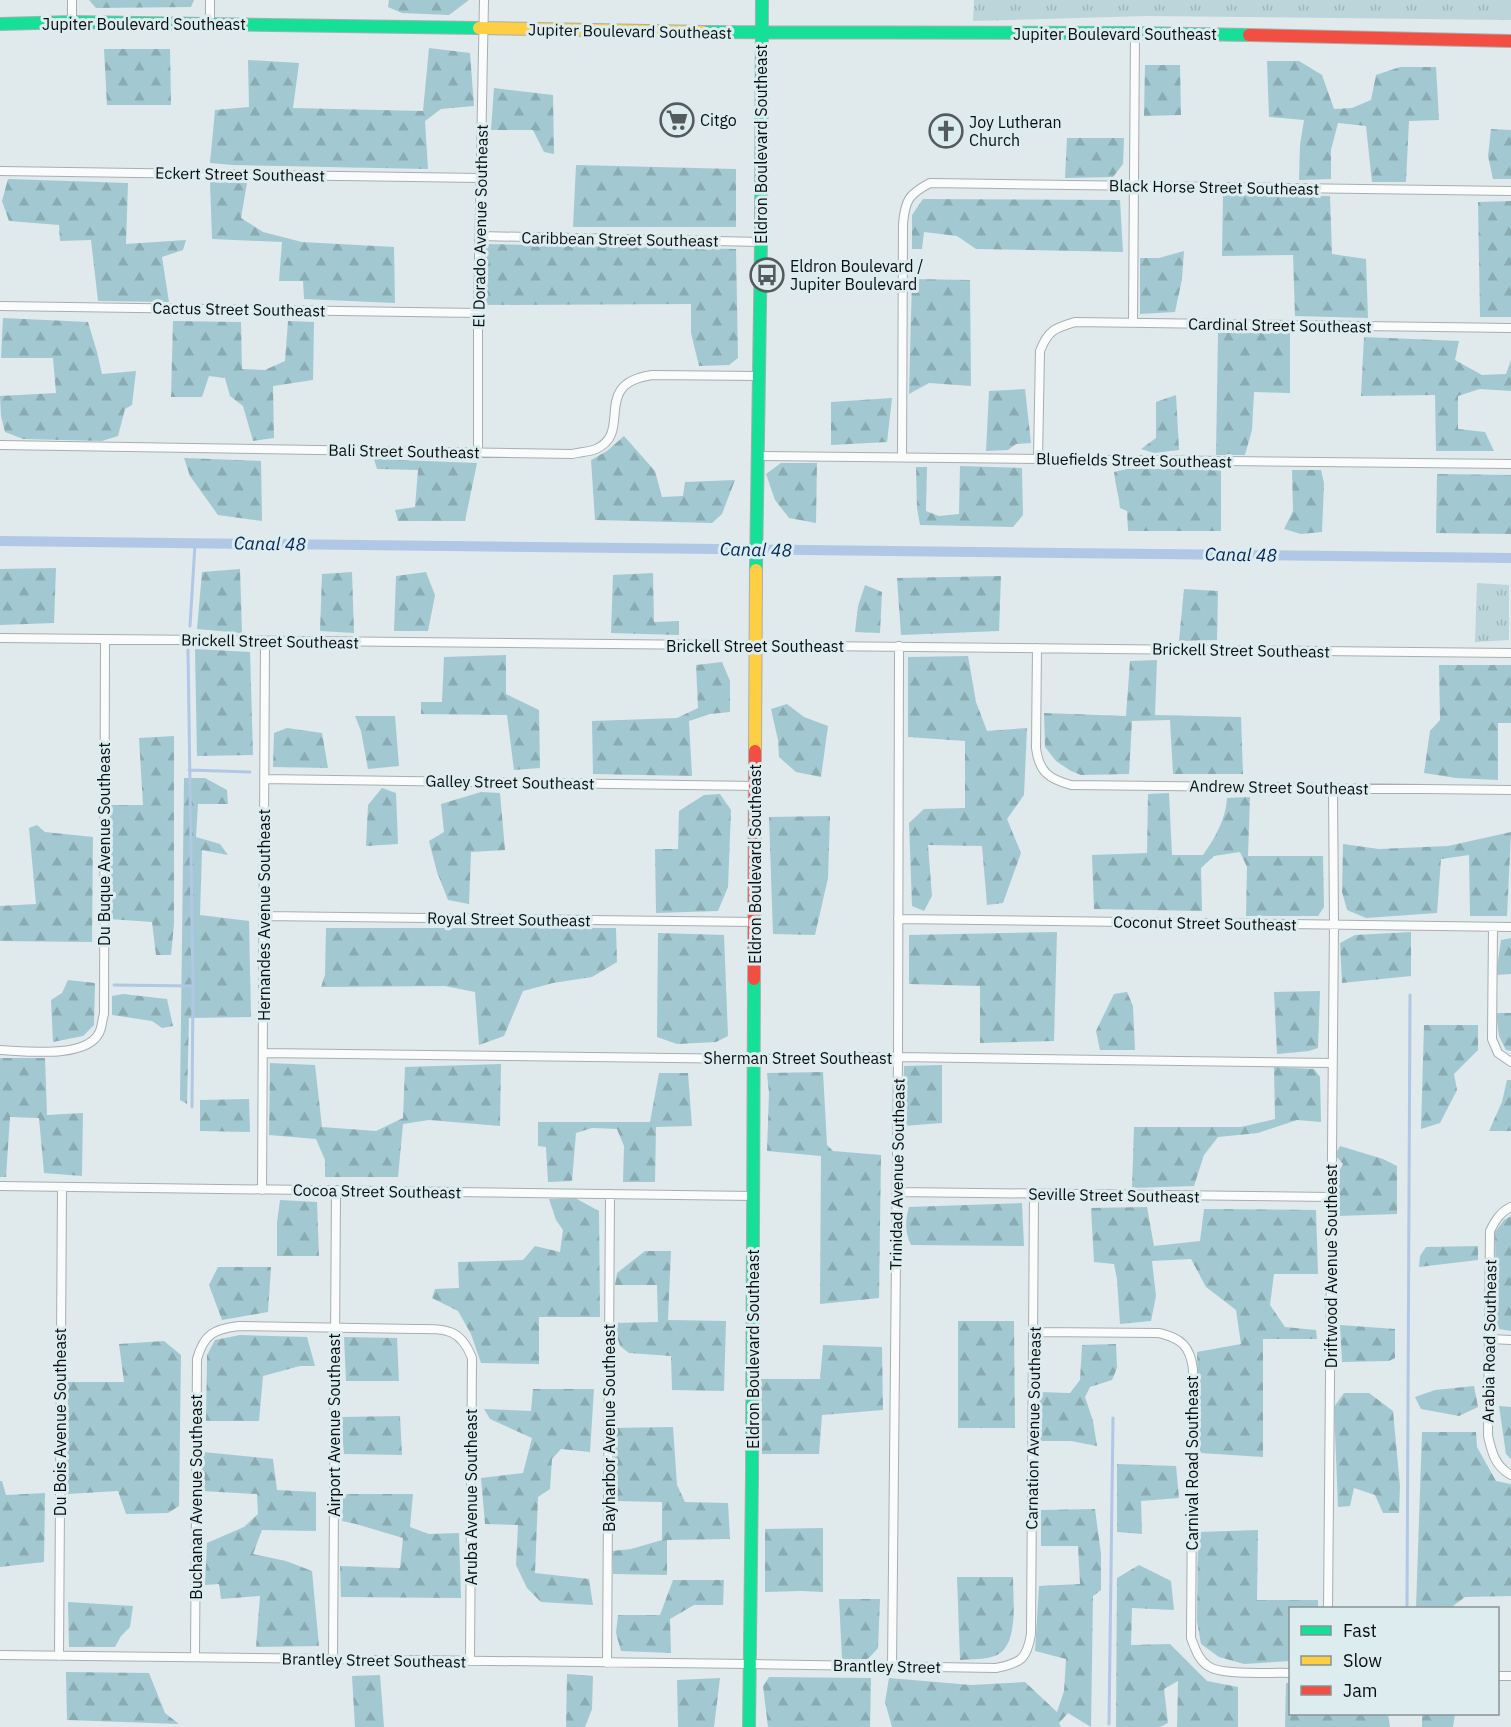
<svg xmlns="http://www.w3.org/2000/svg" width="1511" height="1727" viewBox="0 0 1511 1727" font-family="'IBM Plex Sans',sans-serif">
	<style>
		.grass { fill: url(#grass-tufts) }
		.forest { fill: url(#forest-firs) }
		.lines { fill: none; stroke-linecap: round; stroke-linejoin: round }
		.stream { stroke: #b0c7e5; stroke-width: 3 }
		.canal { stroke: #b0c7e5; stroke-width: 10 }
		.street-casing { stroke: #a8aeb0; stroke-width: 10 }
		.fast-casing { stroke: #a8aeb0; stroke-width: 14 }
		.slow-casing { stroke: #a8aeb0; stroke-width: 14 }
		.jam-casing { stroke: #a8aeb0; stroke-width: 14 }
		.street { stroke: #fafcfc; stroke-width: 8 }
		.fast { stroke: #16e098; stroke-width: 12 }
		.slow { stroke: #ffcf43; stroke-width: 12 }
		.jam { stroke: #f24e42; stroke-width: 12 }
		.labels { text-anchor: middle; stroke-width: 6; stroke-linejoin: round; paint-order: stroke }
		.street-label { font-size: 16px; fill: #090e0f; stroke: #dcecef }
		.poi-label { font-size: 16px; fill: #090e0f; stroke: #dcecef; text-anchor: start }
		.water-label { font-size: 18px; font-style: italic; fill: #032758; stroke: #dcecef }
	</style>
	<defs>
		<pattern id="grass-tufts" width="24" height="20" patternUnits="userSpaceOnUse" patternTransform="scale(1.5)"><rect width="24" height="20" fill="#bbd5da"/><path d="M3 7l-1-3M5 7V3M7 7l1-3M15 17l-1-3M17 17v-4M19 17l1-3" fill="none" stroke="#9fb6ba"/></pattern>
		<pattern id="forest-firs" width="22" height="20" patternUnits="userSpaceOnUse" patternTransform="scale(1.5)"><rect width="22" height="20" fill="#a2c9d1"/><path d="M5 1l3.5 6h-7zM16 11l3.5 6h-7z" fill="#8aabb2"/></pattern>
	</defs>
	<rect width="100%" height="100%" fill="#e0e9eb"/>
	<path class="grass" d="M974 0H1511V20L1147 16 973 21Z
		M1477 583 1509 585V640L1475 642Z"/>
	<path class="forest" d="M89 0H194L191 7 96 8Z
		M389 0H469L449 15 402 13 388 7Z
		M429 48 470 53 474 106 441 109 425 121 428 169 233 165 210 163 215 110 249 107 248 60 299 63 293 108 423 111Z
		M104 49H170L171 105H107Z
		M1267 61H1299L1322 75 1334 109 1352 108 1371 100 1376 75 1400 67H1436L1439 120 1409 121 1406 182H1372L1366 126 1338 123 1331 150V179L1299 180 1300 145 1304 120 1269 117Z
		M1145 65H1180L1181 115 1144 116Z
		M494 88 553 95 554 154 544 152 533 130H491Z
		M1491 129 1511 130V179H1493L1488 156Z
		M1067 138H1124L1123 164 1113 177 1065 178Z
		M576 165 736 169V227H573Z
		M8 179 128 183 126 244 186 240 183 250 162 257 169 302 98 301 91 240 60 241 59 225 9 221 2 201Z
		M210 182 247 183 241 218 263 232 302 242 394 247 395 303 304 299 303 281H279L282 242 212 239Z
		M1223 195 1330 196 1332 254 1366 259 1368 318 1295 316 1293 255 1222 256Z
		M923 199 1120 200 1123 252 976 249 957 236 924 232 922 249H912V215Z
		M1511 201V317H1480L1478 202Z
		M485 244 736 249 738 358 729 365 699 366 691 333V304L483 305Z
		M1184 251 1182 279 1175 312 1140 314V258H1159Z
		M912 279 970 280 971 386 929 383 909 394Z
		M3 318 88 322 97 352 102 374 136 371 132 405 125 409 118 436 102 441 23 439 5 432 1 416 0 396 56 393 53 358H1Z
		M173 321 241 322 242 369 265 370 285 361 288 321 314 322 313 380 273 386 274 438 253 441 243 406 230 396 225 378 209 376 202 397H171Z
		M1218 333H1290V393L1254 392 1252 430 1245 455H1216Z
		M1364 337 1459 341 1455 360 1482 375 1506 374 1511 360V391L1480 389 1458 396V429L1485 432 1494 451H1436L1435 395 1361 396Z
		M1025 389 1031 443 1016 444 1008 450 986 451 989 391Z
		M1176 395 1179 450 1154 453 1141 449 1156 438V402Z
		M892 398 887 442 831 445V402Z
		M624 436 655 471 662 497 683 496 685 482 735 480 722 514 712 523 595 520 591 460 607 451Z
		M184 458 261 461 262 521 218 515 190 476Z
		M374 459 477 463 465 521H398L395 510 415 507 418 470 377 469Z
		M781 463H817L816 523 789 518 775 500 766 474Z
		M960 466 1022 468 1023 515 1013 527 920 525 917 508 916 467H927L926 511 939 516 959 514Z
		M1127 469H1221V531H1128L1127 511 1120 508C1119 496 1115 484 1114 472Z
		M1292 470H1321L1324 483 1322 532 1301 534 1284 529 1293 511Z
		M1437 474 1511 475V534L1436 533Z
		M56 568 54 623 0 625V569Z
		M240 569 242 633 197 629 202 572Z
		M352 572 354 633 320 631 322 574Z
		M426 572 435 595 428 631H394L396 576Z
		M653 573 654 622 679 621V635L611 633 613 575Z
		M1001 576 999 631 901 635 897 578Z
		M865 585 882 592 880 633 855 632 858 606Z
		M1184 589 1218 591 1217 640 1179 641Z
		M195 649 250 652 253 755 197 756Z
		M506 655V694L539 710 540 768 514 770 507 715 421 714V702H442L444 657Z
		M968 656 976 702 987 731 1027 728 1024 795 1007 819 1021 853 1003 903 987 905 982 846 928 845 932 896 924 911 912 906 909 823 924 809 965 808V741L908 737V657Z
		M1157 660 1155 715 1241 717 1243 774H1173L1170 720 1132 721 1129 774 1081 775 1071 771 1056 761 1045 747 1044 713 1126 716 1130 661Z
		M722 662 730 681V712L710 714 689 721 692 776 593 774 592 721 677 718 698 708 696 665Z
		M1439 665H1511V723H1498V780L1456 778 1424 773 1430 731 1440 720Z
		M787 704 804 717 828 726 821 777 796 772 779 757 778 740 771 709Z
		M355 716H395L399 766 368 769 361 731Z
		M287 728 322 733 328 768 273 767 274 733Z
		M174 736V924L171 955H156L152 922 109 919 110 805H143L139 738Z
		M184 778H205L227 790 228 804H198L196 837 220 844 228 855 202 850 200 915 249 921 251 1017 189 1018 187 1104 180 1100Z
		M382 788 396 793 398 844 366 846 368 805Z
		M481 792 500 793 505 850 471 852 469 904 448 900 437 872 429 841 444 832 441 804Z
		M1169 793 1172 855H1203C1215 838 1226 819 1227 798L1250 797 1248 856H1323L1324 907 1318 916H1246L1247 867 1240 852 1214 856 1201 868 1202 911 1094 909 1092 855 1147 853 1148 794Z
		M720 794 731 810 728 887 718 911 656 913 655 849H678L679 811 704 795Z
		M830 816 828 878 815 935 773 934 769 817Z
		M37 825 45 832 93 837 92 942 0 941V906L36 904 29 828Z
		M1511 832 1507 916H1470L1469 855 1441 859 1437 913 1366 918 1347 910 1342 892 1343 844 1379 849 1448 846Z
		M326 928H616L617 962 592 977 553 983 523 991 504 1036 479 1045 475 992 445 986 321 987 325 975Z
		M1057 932 1054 1041 980 1043V986L909 984V935Z
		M1411 932V976L1342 983 1340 943 1355 935Z
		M658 933 724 935 728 1036 716 1042 677 1044 657 1037Z
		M1511 938V974L1496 975 1501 940Z
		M68 980 95 983 94 1025 83 1036 53 1042 51 1000 62 993Z
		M1320 991 1318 1048 1309 1051 1277 1054 1274 992Z
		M1127 992 1133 1006 1135 1050H1100L1096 1031 1114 994Z
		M123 994 167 999 173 1026 162 1028 152 1021 112 1015V996Z
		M1496 1013H1511V1051L1506 1050 1499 1036Z
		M1424 1025H1478V1050L1454 1074 1457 1090 1440 1123 1421 1129Z
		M0 1058H45L47 1115 83 1113 82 1176 44 1173 39 1118 10 1117 6 1177H0Z
		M270 1063 315 1065 322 1127 376 1131 403 1118 405 1067 501 1064 500 1126 429 1120 403 1124 398 1177H325V1160L316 1139 269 1135Z
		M942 1065V1123L903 1126 904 1066Z
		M1274 1067 1314 1069 1320 1077 1321 1122 1297 1120 1258 1133 1218 1137 1204 1155 1194 1186 1132 1188 1134 1127H1241L1275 1119Z
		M823 1072 827 1145 833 1151 881 1155 879 1298 820 1304 821 1156 767 1151 769 1093 767 1073Z
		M659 1073H688L692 1126 656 1127 655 1182H623L624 1146 617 1129 592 1128 576 1133 572 1181 548 1182 546 1147 538 1146V1122H650Z
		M1507 1080H1511V1131H1489L1502 1102Z
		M249 1099 250 1132 200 1131V1100Z
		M1340 1146 1383 1159 1397 1166V1214L1338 1216V1173L1343 1164 1335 1155Z
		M575 1198 599 1211 600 1317H539V1364L481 1363 471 1334 458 1311 432 1298 435 1289 459 1288 458 1262 523 1260 535 1246 560 1252 563 1230 556 1220 549 1199Z
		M280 1200 317 1202 319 1256H277V1222Z
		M1022 1203 1024 1246 911 1245C905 1234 905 1219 909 1207Z
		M1147 1207 1154 1246 1200 1241 1204 1209 1316 1210 1318 1274H1274L1270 1305 1285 1327 1316 1330 1317 1339H1263V1457L1200 1453 1197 1352 1241 1344 1236 1310 1206 1287 1191 1259 1152 1261 1156 1296 1151 1321 1120 1324 1117 1279 1114 1264 1094 1262 1091 1208Z
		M1511 1216V1331L1499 1329 1496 1321 1495 1232 1504 1220Z
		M1478 1246V1260L1419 1267 1420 1256 1426 1247Z
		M645 1251H671L668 1320 726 1321 724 1391 672 1390 671 1356 629 1353 620 1346 613 1323 658 1322 657 1285H615L617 1273Z
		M218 1267H271L268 1312 222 1320 209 1285Z
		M958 1321H1014L1015 1428H958Z
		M1340 1325 1395 1329V1358L1389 1361 1342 1362Z
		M240 1335 307 1337 315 1366H300L263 1376 259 1421H206L207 1355 215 1340Z
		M344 1337 397 1338 399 1381H346Z
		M164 1341 181 1355 179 1506 168 1513 126 1514 118 1491 67 1494 68 1382H124L119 1344Z
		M1116 1344 1117 1368 1112 1380 1090 1387 1085 1397 1093 1421 1097 1446 1071 1441H1038V1392L1070 1393 1080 1380 1082 1345Z
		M823 1345 882 1347 883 1410 822 1415 819 1454H762L761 1379H820Z
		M1474 1386 1478 1407 1459 1416 1421 1409 1415 1397 1435 1390Z
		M533 1389H594L590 1452 561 1449 552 1459 550 1489 538 1497 535 1573 589 1579 593 1605 541 1602 527 1588 516 1565 518 1525 485 1524 481 1478 523 1473 532 1438 490 1419 484 1409 531 1411Z
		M1344 1393H1369L1393 1411 1400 1486 1399 1513H1383L1375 1495 1354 1488 1350 1506 1338 1507 1334 1407Z
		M1499 1406 1511 1407V1459L1506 1454Z
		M400 1416 402 1455 344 1454 341 1417Z
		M673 1427 677 1485 685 1502 728 1503 730 1539 667 1540V1575L613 1574 612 1551 631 1549 662 1540V1502L615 1501 613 1428Z
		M1422 1432H1476L1477 1447 1496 1481 1511 1484V1596L1465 1597 1453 1606V1608H1416Z
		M203 1452 273 1459 277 1490 316 1492V1531L262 1530 253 1554 286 1561 312 1571 319 1646 256 1647 260 1596 221 1599 219 1584 205 1585 207 1543 244 1527 258 1514 257 1494 201 1491Z
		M1117 1464 1176 1466 1179 1498 1141 1501 1142 1534 1117 1532Z
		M0 1481H2L6 1495 45 1493 44 1562 0 1567Z
		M343 1494H413L410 1527 429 1534 459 1533 461 1598 341 1597 340 1566 400 1568 403 1538 356 1524 342 1521Z
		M1095 1509 1101 1554V1590L1093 1596 1091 1727 1068 1713 1059 1723 1061 1727H892L885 1702 889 1678 971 1685 1025 1682 1057 1712 1064 1691 1066 1659 1035 1651 1039 1586 1080 1584 1078 1546H1041V1510Z
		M823 1528V1592L801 1591 765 1592V1529Z
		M1258 1530 1257 1600H1318V1608H1290V1661L1244 1664 1219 1657 1201 1644 1197 1621 1198 1532Z
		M1139 1565 1171 1581 1174 1610 1132 1608 1131 1645 1170 1644 1207 1681 1238 1687V1727H1177L1178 1681 1164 1689 1168 1723 1160 1727H1116L1117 1578Z
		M957 1577H1013C1013 1599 1019 1644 997 1655 987 1660 971 1659 960 1660Z
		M673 1580H724L723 1605H694L670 1619 671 1653 621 1651 616 1633 618 1615H660Z
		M839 1599H880L878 1648 868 1659H842Z
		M68 1602 133 1606 130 1627 121 1636 115 1647H69Z
		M66 1672 149 1673 165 1713 179 1724 67 1720Z
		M567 1674 593 1676 592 1709 585 1727H566Z
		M380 1675 384 1727H355L352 1676Z
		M769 1677 871 1678 870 1727H768L763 1686Z
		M720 1678 714 1727H678L677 1680Z
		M1286 1683H1290V1714H1388L1390 1727H1285Z
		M1422 1714H1455L1453 1727H1422Z"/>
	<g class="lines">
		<path class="stream" d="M190 626 195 544
			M188 650 193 986 192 1107
			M189 770 250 772
			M114 985 193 986
			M1407 1608 1410 995
			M1109 1724 1113 1418"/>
		<path class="canal" d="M0 541 1511 558"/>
		<g class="street-casing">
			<path id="street" d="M72 22V0
				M210 24V0
				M0 171 481 178
				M480 236 761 242
				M0 306 478 313
				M1133 323 1135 33
				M0 445 572 454C580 452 589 452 596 449 634 432 590 384 652 375L759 376
				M478 453V313L484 0
				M758 456 1511 464
				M902 457 903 224C905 200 909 194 930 183L1511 191
				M1038 458 1040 351C1048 330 1055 328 1075 322L1511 328
				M0 638 1511 653
				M1037 648 1036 748C1039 772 1049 779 1071 785L1511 790
				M264 779 756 786
				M263 916 755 922
				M898 919 1511 927
				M1493 927 1492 1039 1498 1053 1511 1062
				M0 1050C25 1051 86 1059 99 1033 102 1028 102 1020 104 1014L105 639
				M263 1053 754 1059 898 1057 1332 1063
				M0 1186 753 1196
				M262 1190 265 641
				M897 1192 1332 1197
				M1511 1207C1500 1212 1495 1221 1490 1231L1488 1436C1492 1453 1495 1466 1511 1475
				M1035 1332 1159 1333C1181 1338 1190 1346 1193 1369L1191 1638C1195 1648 1198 1659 1208 1666 1222 1676 1271 1672 1290 1673
				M1490 1339 1511 1340
				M1328 1608 1334 924 1333 787
				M0 1655 749 1664 996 1668C1021 1663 1027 1659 1031 1634L1034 1194
				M59 1656 62 1187
				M195 1657 197 1359C204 1334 214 1329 239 1326L414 1329C444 1329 460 1327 472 1358L470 1661
				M333 1659 336 1190
				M607 1663 610 1194
				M892 1667 898 1057 899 646
				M1498 1676H1511"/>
		</g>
		<g class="fast-casing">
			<path id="fast" d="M0 24 72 22 479 28
				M703 32 1135 33 1249 35
				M756 570 761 242 762 0
				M749 1727 752 1477 754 979"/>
		</g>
		<g class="slow-casing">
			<path id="slow" d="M479 28 703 32
				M755 751 756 570"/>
		</g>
		<g class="jam-casing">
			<path id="jam" d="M1249 35 1511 41
				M754 979 755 751"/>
		</g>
		<use href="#street" class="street"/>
		<use href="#fast" class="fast"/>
		<use href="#slow" class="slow"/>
		<use href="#jam" class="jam"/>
	</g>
	<defs>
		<g id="supermarket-ring" transform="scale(1.725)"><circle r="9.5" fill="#dcecef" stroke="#545b5c" stroke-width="1.5"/><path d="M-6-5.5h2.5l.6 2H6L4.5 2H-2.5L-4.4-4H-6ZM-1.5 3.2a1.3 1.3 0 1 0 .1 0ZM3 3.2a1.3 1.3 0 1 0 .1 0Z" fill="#545b5c"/></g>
		<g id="church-ring" transform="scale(1.725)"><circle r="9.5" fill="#dcecef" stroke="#545b5c" stroke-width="1.5"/><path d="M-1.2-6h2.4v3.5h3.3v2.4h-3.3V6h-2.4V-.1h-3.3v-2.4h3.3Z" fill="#545b5c"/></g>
		<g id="bus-ring" transform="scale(1.725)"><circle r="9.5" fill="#dcecef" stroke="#545b5c" stroke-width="1.5"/><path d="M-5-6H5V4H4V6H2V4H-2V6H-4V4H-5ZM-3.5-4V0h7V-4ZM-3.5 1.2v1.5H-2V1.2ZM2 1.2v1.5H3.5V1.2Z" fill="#545b5c"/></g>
	</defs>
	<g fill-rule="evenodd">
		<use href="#supermarket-ring" x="677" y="120"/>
		<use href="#church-ring" x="946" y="131"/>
		<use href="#bus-ring" x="767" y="275"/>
	</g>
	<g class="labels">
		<g class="street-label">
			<text x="144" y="30">Jupiter Boulevard Southeast</text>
			<text transform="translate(630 31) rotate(1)" y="6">Jupiter Boulevard Southeast</text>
			<text x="1115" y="40">Jupiter Boulevard Southeast</text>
			<text transform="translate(761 144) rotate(-90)" y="6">Eldron Boulevard Southeast</text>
			<text transform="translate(240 174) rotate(1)" y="6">Eckert Street Southeast</text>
			<text transform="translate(1214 187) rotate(1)" y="6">Black Horse Street Southeast</text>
			<text transform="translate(480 226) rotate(-89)" y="6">El Dorado Avenue Southeast</text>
			<text transform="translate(620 239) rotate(1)" y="6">Caribbean Street Southeast</text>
			<text transform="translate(239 309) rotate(1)" y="6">Cactus Street Southeast</text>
			<text transform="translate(1280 325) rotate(1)" y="6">Cardinal Street Southeast</text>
			<text transform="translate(404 451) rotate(1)" y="6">Bali Street Southeast</text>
			<text transform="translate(1134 460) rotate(1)" y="6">Bluefields Street Southeast</text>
			<text transform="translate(270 641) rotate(1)" y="6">Brickell Street Southeast</text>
			<text x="755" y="652">Brickell Street Southeast</text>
			<text transform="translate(1241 650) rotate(1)" y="6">Brickell Street Southeast</text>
			<text transform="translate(510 782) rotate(1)" y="6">Galley Street Southeast</text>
			<text transform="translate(1279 787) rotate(1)" y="6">Andrew Street Southeast</text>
			<text transform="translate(104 844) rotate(-90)" y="6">Du Buque Avenue Southeast</text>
			<text transform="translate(755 864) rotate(-90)" y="6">Eldron Boulevard Southeast</text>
			<text transform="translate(264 915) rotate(-90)" y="6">Hernandes Avenue Southeast</text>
			<text transform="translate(509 919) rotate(1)" y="6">Royal Street Southeast</text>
			<text transform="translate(1205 923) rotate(1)" y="6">Coconut Street Southeast</text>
			<text x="798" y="1064">Sherman Street Southeast</text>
			<text transform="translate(897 1174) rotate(-89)" y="6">Trinidad Avenue Southeast</text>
			<text transform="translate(377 1191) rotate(1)" y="6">Cocoa Street Southeast</text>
			<text transform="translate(1114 1195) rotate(1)" y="6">Seville Street Southeast</text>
			<text transform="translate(1331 1266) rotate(-90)" y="6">Driftwood Avenue Southeast</text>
			<text transform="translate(1489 1341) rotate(-89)" y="6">Arabia Road Southeast</text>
			<text transform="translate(753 1349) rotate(-90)" y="6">Eldron Boulevard Southeast</text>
			<text transform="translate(60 1422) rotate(-90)" y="6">Du Bois Avenue Southeast</text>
			<text transform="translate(334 1425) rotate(-90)" y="6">Airport Avenue Southeast</text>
			<text transform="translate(609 1428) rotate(-90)" y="6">Bayharbor Avenue Southeast</text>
			<text transform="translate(1033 1428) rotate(-89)" y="6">Carnation Avenue Southeast</text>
			<text transform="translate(1192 1463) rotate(-90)" y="6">Carnival Road Southeast</text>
			<text transform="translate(196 1497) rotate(-90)" y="6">Buchanan Avenue Southeast</text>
			<text transform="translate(471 1497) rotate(-90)" y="6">Aruba Avenue Southeast</text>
			<text transform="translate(374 1660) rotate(1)" y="6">Brantley Street Southeast</text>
			<text transform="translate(887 1666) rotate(1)" y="6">Brantley Street</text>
		</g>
		<g class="poi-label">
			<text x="700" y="126">Citgo</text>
			<text x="969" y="128">Joy Lutheran<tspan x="969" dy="18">Church</tspan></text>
			<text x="790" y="272">Eldron Boulevard /<tspan x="790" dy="18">Jupiter Boulevard</tspan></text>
		</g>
		<g class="water-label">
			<text transform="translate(270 544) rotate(1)" y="6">Canal 48</text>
			<text transform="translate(756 550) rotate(1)" y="6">Canal 48</text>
			<text transform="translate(1241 555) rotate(1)" y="6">Canal 48</text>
		</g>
	</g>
	<rect x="1289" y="1607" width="210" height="108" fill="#dcecef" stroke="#889395" stroke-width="1.5"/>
	<rect x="1301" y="1626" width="30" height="9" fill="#16e098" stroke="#889395" stroke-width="1.5"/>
	<text x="1343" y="1637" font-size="18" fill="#090e0f">Fast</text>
	<rect x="1301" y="1656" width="30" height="9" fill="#ffcf43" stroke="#889395" stroke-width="1.5"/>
	<text x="1343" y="1667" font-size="18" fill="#090e0f">Slow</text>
	<rect x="1301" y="1686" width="30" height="9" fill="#f24e42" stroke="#889395" stroke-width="1.5"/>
	<text x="1343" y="1697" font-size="18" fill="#090e0f">Jam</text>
</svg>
